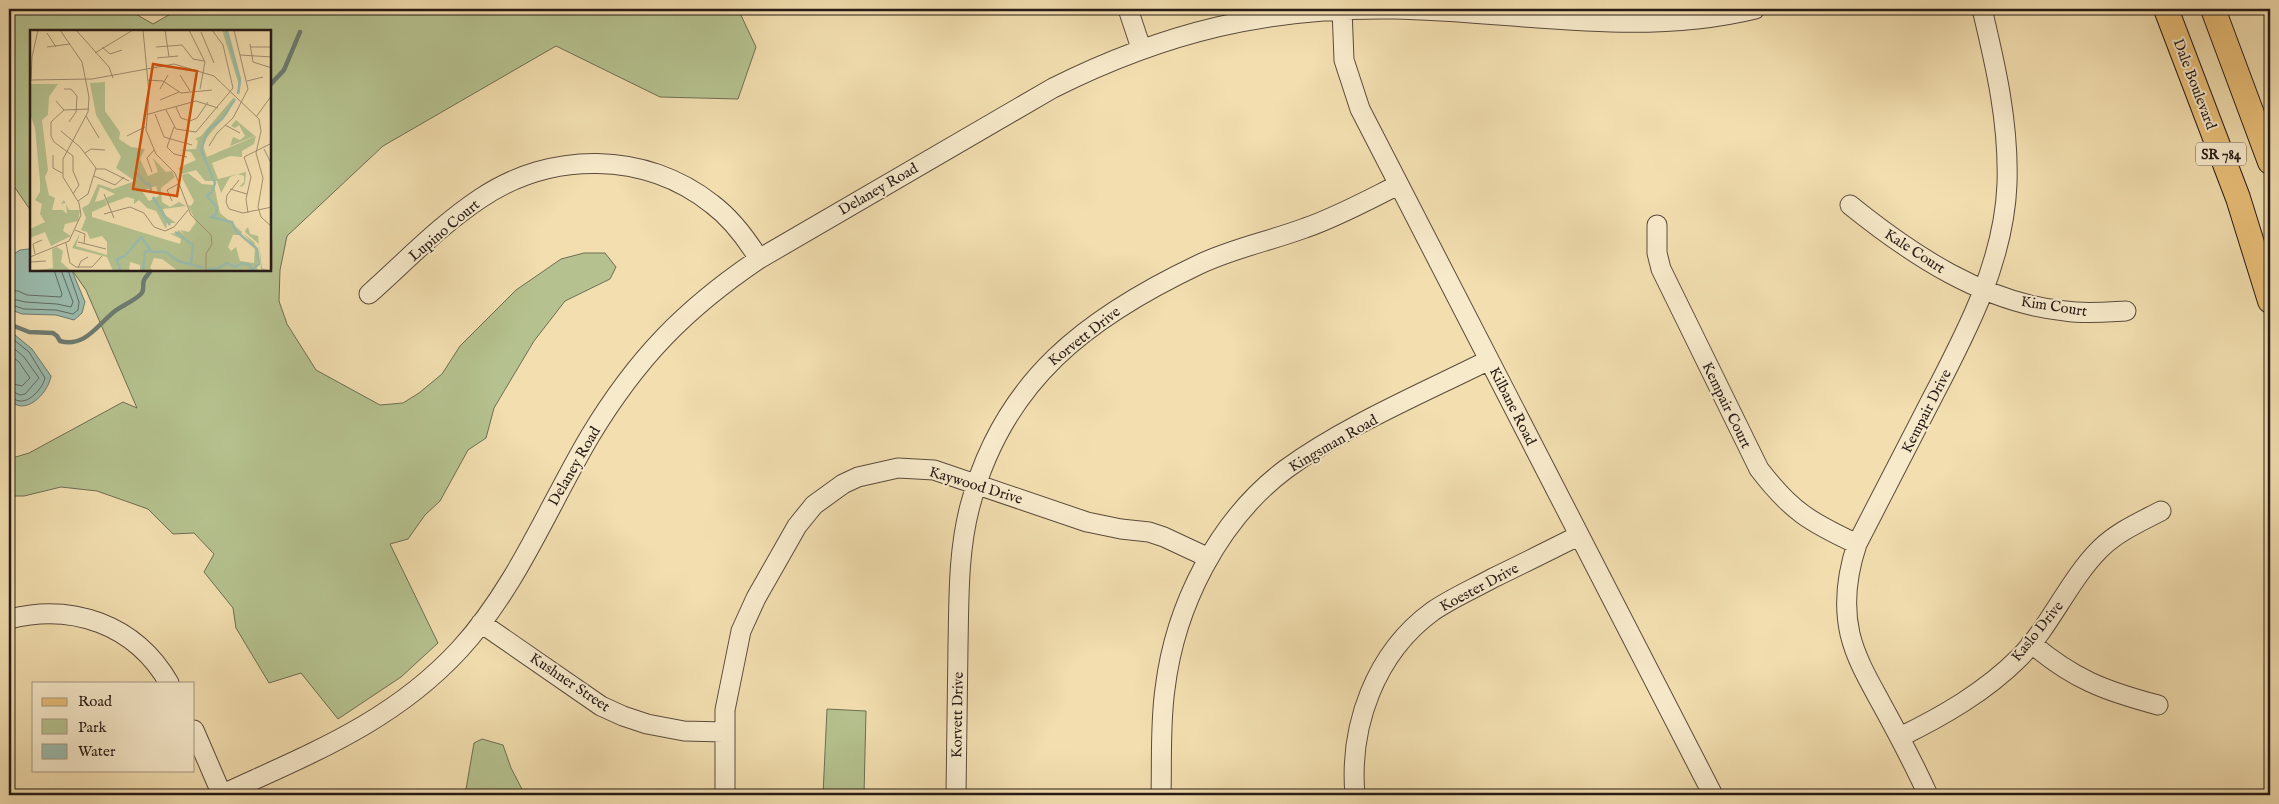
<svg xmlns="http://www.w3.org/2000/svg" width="2279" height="804" viewBox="0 0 2279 804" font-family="'IM FELL English',serif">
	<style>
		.green { fill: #b5c28f; stroke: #6e6e53 }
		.water { fill: #9bbcae; stroke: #6d7c72 }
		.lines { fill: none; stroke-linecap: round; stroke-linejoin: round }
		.shore { stroke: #616c62; stroke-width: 1 }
		.stream { stroke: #6d7c72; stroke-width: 4.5 }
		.minor-casing { stroke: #5a4c3d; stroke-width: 21 }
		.major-casing { stroke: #271b17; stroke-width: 26 }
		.minor { stroke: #f7eacb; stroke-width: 19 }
		.major { stroke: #e9bf78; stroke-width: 24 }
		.labels { text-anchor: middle; stroke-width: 4; stroke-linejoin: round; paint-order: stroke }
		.shield { fill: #f7eacb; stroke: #65594d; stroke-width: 1 }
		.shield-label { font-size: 14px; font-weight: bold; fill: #271b17 }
		.street-label { font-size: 15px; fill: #271b17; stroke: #f7eacb }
		.inset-river { fill: none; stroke: #9bbcae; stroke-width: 2.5 }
		.inset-road { fill: none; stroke: #a19072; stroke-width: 1 }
		.view { fill: #d5530d; fill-opacity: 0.15; stroke: #d5530d; stroke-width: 2.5 }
		.inset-edge { fill: none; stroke: #271b17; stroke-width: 2.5 }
	</style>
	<rect width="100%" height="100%" fill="#f2deaf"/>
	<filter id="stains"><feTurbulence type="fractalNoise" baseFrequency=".004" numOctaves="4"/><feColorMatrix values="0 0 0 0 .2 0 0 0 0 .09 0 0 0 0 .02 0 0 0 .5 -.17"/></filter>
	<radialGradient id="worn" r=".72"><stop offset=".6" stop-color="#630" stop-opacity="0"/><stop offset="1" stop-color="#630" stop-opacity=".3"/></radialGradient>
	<path class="green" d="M9 9H127L153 24 179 9H738L756 47 738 99 660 97 556 46 383 146 287 236 280 270 279 301 287 324 316 370 380 405 403 403 419 393 442 374 460 346 516 290 561 259 584 253H605L616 267 610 279 565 301 534 341 494 408 486 438 468 450 440 501 425 515 408 539 390 544 438 643 401 677 338 719 301 673 269 683 236 628 233 608 204 572 214 554 194 533 173 534 148 509 97 491 61 487 24 496H9V459L29 453 123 402 137 408 86 290 72 270H270V31H31V211L9 179Z
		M827 709 866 711 864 795H823Z
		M482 739 503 745 511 768 525 795H465L474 743Z"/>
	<path class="water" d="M28 249H31V270H71L73 273 85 302 82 313 74 320 56 315 22 314 9 309V257L20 250Z
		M9 330 32 349 51 376C48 394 24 418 9 399Z"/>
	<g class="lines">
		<path class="shore" d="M9 290 18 291 27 295 61 297 62 294 54 270
			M9 298 25 302 57 304 71 307 73 302 61 270
			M9 304 24 309 56 310 73 314 78 310 79 302 68 270
			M9 336 29 352 45 378C43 387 31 402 20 401 15 401 14 397 9 397
			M9 344 24 357 39 378 25 394 20 395 9 390
			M9 354 19 362 30 378 22 386 9 383"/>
		<path class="stream" d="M270 85 284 70 300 32
			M9 324 29 332 53 333 57 336 60 341C85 348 97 325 115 311 123 305 134 301 141 294 145 290 142 285 144 280 146 276 149 274 151 270"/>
		<g class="minor-casing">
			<path id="minor" d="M1128 9 1141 48
				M1342 9 1344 60 1360 109 1713 795
				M1850 205C1912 255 1984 303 2065 311 2086 314 2106 312 2126 311
				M1657 225V253L1661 269 1759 469C1791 511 1810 522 1857 544
				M369 294C405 262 440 225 481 198 551 151 645 151 712 204 732 219 746 238 759 259
				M9 619C72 603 135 624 169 683
				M481 623 601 706 623 716 647 724 684 731 724 732
				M2031 643C2073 679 2105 691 2158 705
				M194 730 222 795
				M1900 737C1943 716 1985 692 2020 657 2051 625 2069 580 2100 549 2117 532 2140 522 2161 511
				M221 795C309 754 392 723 460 649 516 588 548 507 590 436 637 358 685 309 759 259L1053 88C1165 32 1268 7 1394 9 1514 11 1637 38 1755 9
				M725 795V710L741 631 756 598 797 526 814 505 843 484 858 477 898 468 934 470 1087 522 1121 529 1149 532 1164 537 1209 558
				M956 795C957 745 957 696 958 646 959 599 958 551 970 506 1003 380 1088 317 1200 264 1234 248 1270 241 1305 228 1337 217 1368 200 1398 185
				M1161 795C1162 760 1160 724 1165 689 1175 606 1218 520 1286 469 1345 426 1423 393 1489 360
				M1355 795C1349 726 1375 653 1433 611 1452 598 1473 589 1493 578 1522 564 1550 550 1578 536
				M1928 795C1914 764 1898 734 1881 703 1869 681 1856 659 1850 634 1843 603 1847 574 1857 544 1881 498 1904 452 1928 406 1964 337 2004 264 2007 184 2009 124 1996 67 1982 9"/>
		</g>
		<g class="major-casing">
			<path id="major" d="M2166 9 2238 198 2270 301
				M2213 9 2270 162"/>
		</g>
		<use href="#minor" class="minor"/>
		<use href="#major" class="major"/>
	</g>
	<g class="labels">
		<rect class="shield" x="2196" y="142.5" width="50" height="23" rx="4"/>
		<g class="shield-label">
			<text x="2221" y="159">SR 784</text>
		</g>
		<g class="street-label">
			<text transform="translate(2195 84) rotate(69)" y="5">Dale Boulevard</text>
			<text transform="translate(878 189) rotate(-30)" y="5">Delaney Road</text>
			<text transform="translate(444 230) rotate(-40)" y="5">Lupino Court</text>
			<text transform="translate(1915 251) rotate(33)" y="5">Kale Court</text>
			<text transform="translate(2054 306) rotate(9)" y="5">Kim Court</text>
			<text transform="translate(1084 336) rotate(-38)" y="5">Korvett Drive</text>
			<text transform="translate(1727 405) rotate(64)" y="5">Kempair Court</text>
			<text transform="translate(1513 406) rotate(63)" y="5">Kilbane Road</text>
			<text transform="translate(1926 411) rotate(-63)" y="5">Kempair Drive</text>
			<text transform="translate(1333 443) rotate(-30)" y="5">Kingsman Road</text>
			<text transform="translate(574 466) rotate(-60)" y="5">Delaney Road</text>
			<text transform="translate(976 485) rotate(17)" y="5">Kaywood Drive</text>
			<text transform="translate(1479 587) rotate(-28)" y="5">Koester Drive</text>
			<text transform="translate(2037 631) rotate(-51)" y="5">Kaslo Drive</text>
			<text transform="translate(570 682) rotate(34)" y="5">Kushner Street</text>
			<text transform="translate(957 715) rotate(-89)" y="5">Korvett Drive</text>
		</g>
	</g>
	<g transform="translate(30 30)">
		<rect width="241" height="241" fill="#f2deaf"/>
		<path d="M192 0H198L200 7 211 48 209 65 208 52ZM75 52V81L90 102 89 109 101 117 115 119 110 129 118 146 128 142 123 128 136 142 142 141 145 147 131 158 132 172 140 177 149 172 156 176 133 179 135 185 146 193H137L136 199 126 181 117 178 109 170 104 174V169L97 167 78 174 76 168 85 164 70 157 65 172 75 169 77 175 62 182V187L150 214 151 209 139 203 147 204 148 200 155 205 150 200 159 202 166 192 158 175 161 176 164 171 153 150 152 145 158 143 172 154 184 155 190 183 212 202 211 205H203L198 217 201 221 206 217 210 231 224 233 225 217 214 204 224 212 228 222 227 239 231 240 229 214 215 202 216 199 218 197 220 204 228 206 232 238 241 241H148L132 229 124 228 120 238 124 241H110V235L100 232 99 241H83L77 227 42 218 50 203 46 216 77 225V212L72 206 60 209 57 202 51 200 56 188 52 178 59 174 68 154 83 159 105 151 86 138 91 127 66 85 60 53ZM126 156 129 166 119 171 112 161ZM0 54H28L19 67 18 85 12 90 18 140 15 147 19 165 25 168 22 180H33L37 184 36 173 31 174 34 170 39 180H50L48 191 35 194 33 201 41 206 21 216 15 202 0 208V199L15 192 10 184 12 174 5 170 10 162V151L5 98 0 84ZM204 67 198 83 172 113 177 127 226 106 224 114 212 121V127L200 126 182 133 188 149 216 142 215 153 213 156 209 157 214 152V146L208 144 200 147 191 163 187 151H175L166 140 152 144 148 138 166 130 161 122 149 120 166 119 168 111 165 109 171 106ZM206 90 225 106 200 116 203 107 210 110 215 106 209 95 205 98 201 96ZM27 217 33 221 31 232 41 241H0L23 238 22 219Z" fill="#b5c28f" fill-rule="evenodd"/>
		<path class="inset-river" d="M196 0 210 51 208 64M205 69 192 89 178 100 171 120 185 153 182 162 177 166 187 177 186 184 181 187 202 192 206 201 227 219 229 234 222 240M107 143 116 154H120L121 162M123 167 140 195M145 202 163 215 161 233M178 239 189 238 197 233 205 237 212 233 220 235 222 241M90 241 87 229 95 226 111 207 122 222H136L148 231 174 238M113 241 115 222 120 220"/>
		<path class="inset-road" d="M46 0 79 37 83 48M113 0 119 63 116 100 126 124 145 143 161 185 181 205 182 214 176 224V241M135 0 139 27M159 0 175 32 170 59M171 2 184 33M17 3 26 17M220 14 223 32 242 38M17 17 40 14M72 17 80 24 92 20M126 17 152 15 163 29 174 31M221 17H242M65 23 103 0M210 25 242 27M127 28 148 26M150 45 160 61M0 50 62 49 144 34 184 46 229 89 231 101 226 123 233 148 228 177 231 187 242 197M117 50 133 51 151 63 182 60M1 51 2 27 8 0M217 51 233 47M34 59H41L47 66 46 82 39 92M130 59 138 45M130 70 149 62M26 71 34 80 59 79M146 77 151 88 160 91 167 88 178 72M34 80 21 92V106L24 112 43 126V141L49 155 43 164M136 80 146 99 166 102 203 58 193 15 182 0M125 84 134 107 162 115M115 85 166 71 188 78M56 86 69 108M226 87 242 65M195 95 210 103M144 97 137 117 144 124 157 127M31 101 50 117 66 138 58 164 48 171M97 106 115 97M0 113V132M179 116 187 103 203 88 218 59 204 0M234 119 242 135M55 123 61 119 75 120M23 125V138L32 143M66 139H75L99 151M122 142 117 128 124 120M64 146 85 155 94 147M209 150 197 165 196 172 199 179 213 183 242 177M200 159 217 164M74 164 84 188M142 171 137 160 148 154M218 183 216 169 221 147 214 127 242 113M74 184 100 177 114 183 124 197 135 201 144 197 158 180M45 200 55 204 54 213M242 210V239M48 212 76 219M36 213 40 233 46 237H62L72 226M5 224 3 214 12 210M0 227 39 211 51 185 49 173 33 147V129L58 82 59 67 52 32 30 0M0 232 16 231M48 238 51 231 58 227"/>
		<path class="view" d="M123 34 167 41 147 166 103 159Z"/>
		<rect width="241" height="241" class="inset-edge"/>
	</g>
	<rect width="2279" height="804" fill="none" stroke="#f2deaf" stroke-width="30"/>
	<rect x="10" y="10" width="2259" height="784" fill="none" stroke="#271b17" stroke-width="2.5"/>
	<rect x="15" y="15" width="2249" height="774" fill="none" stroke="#271b17"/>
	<rect x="32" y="682" width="162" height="90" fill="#f7eacb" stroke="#a49783"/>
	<rect x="42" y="698" width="25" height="8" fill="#e9bf78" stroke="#a49783"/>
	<text x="78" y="706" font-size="15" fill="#271b17">Road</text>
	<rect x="42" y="719" width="25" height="15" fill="#b5c28f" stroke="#a49783"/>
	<text x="78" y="732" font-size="15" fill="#271b17">Park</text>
	<rect x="42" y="744" width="25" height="15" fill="#9bbcae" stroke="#a49783"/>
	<text x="78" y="756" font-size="15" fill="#271b17">Water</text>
	<rect width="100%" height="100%" filter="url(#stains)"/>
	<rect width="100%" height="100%" fill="url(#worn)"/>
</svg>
